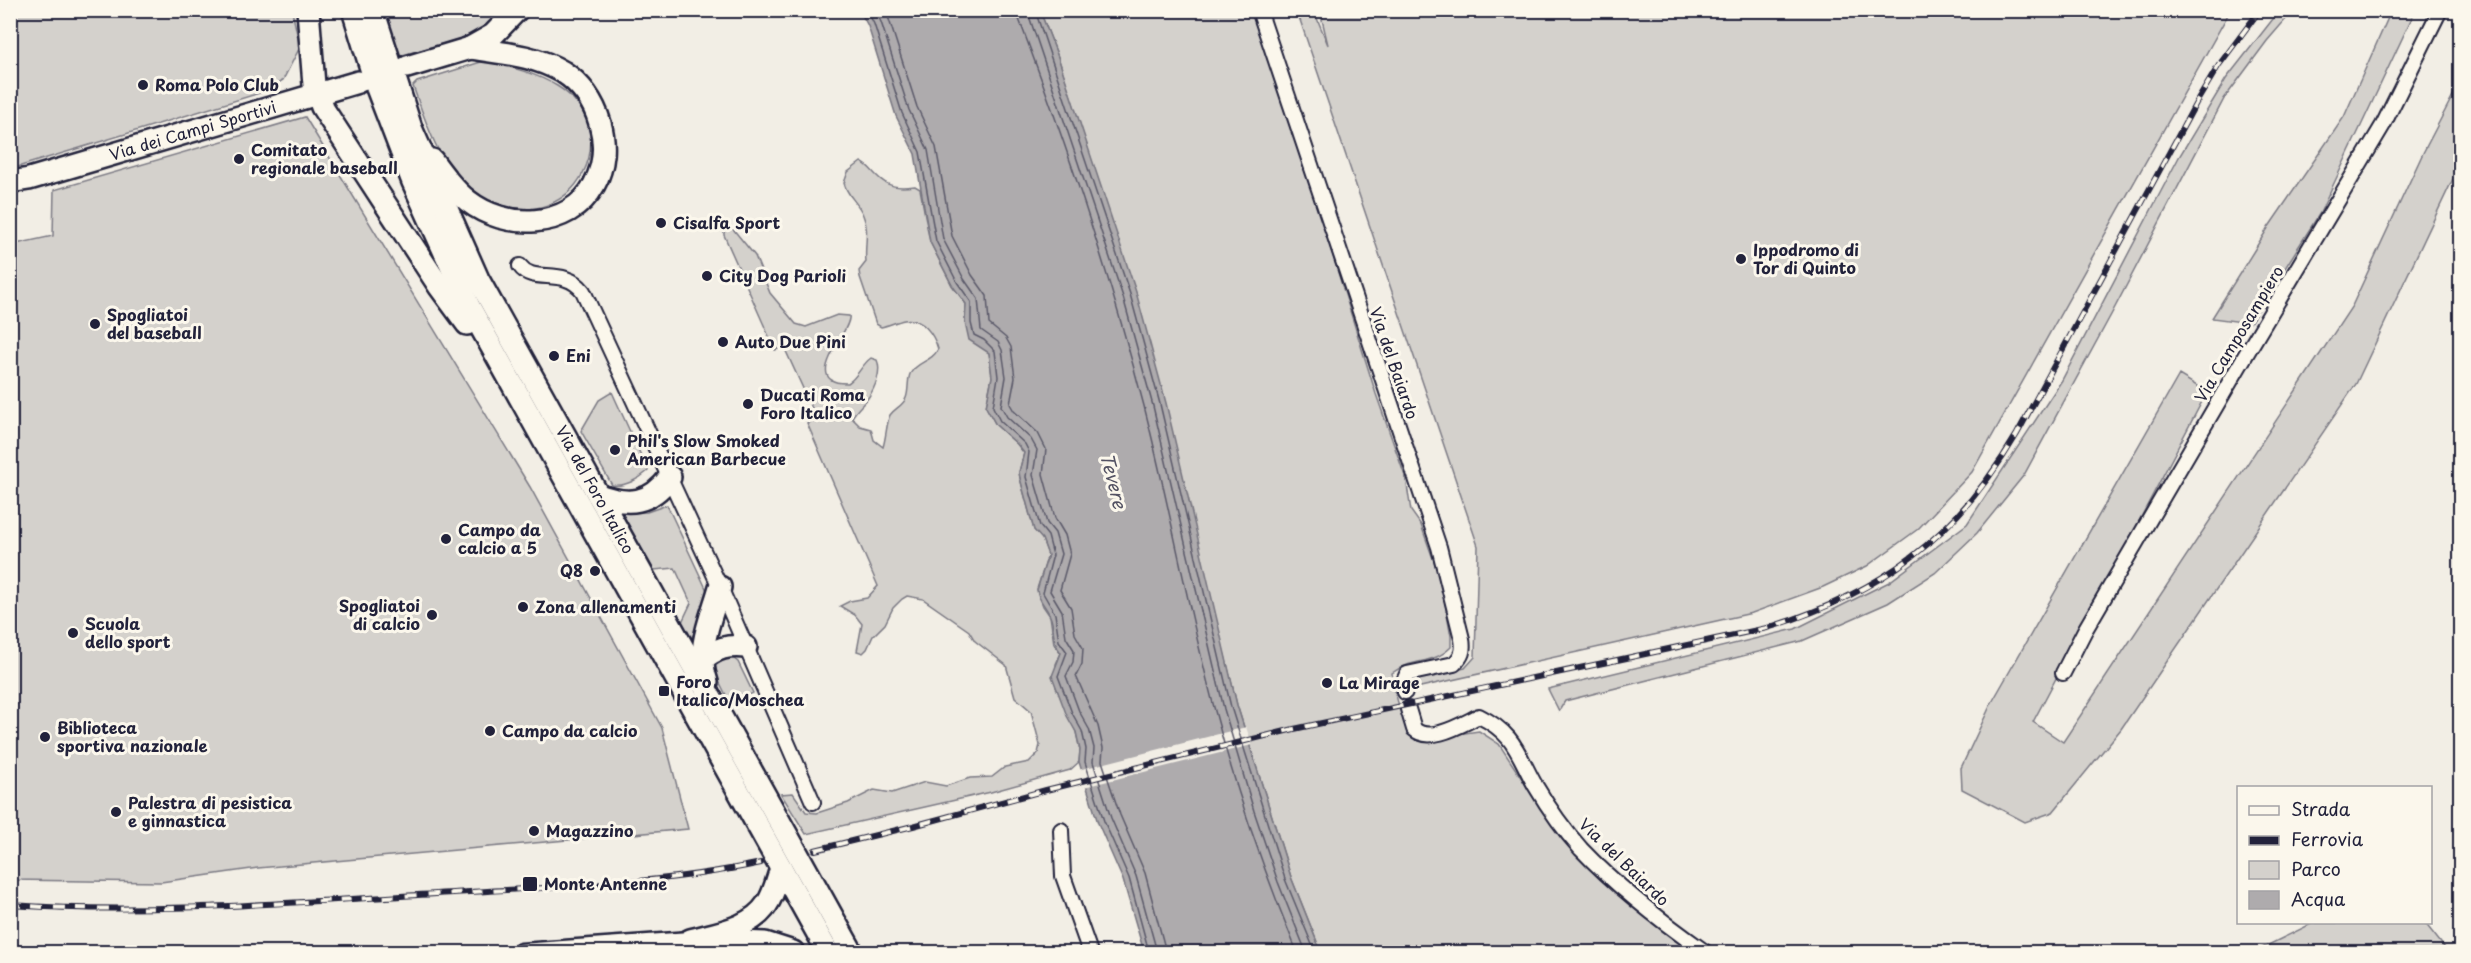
<svg xmlns="http://www.w3.org/2000/svg" width="2471" height="963" viewBox="0 0 2471 963" font-family="'Playpen Sans',sans-serif">
	<style>
		.green { fill: #d4d1cc; stroke: #7b7a84; stroke-width: 1.5 }
		.water { fill: #aeabad; stroke: #76747f; stroke-width: 1.5 }
		.pier { fill: #f2eee5 }
		.lines { fill: none; stroke-linecap: round; stroke-linejoin: round }
		.shore { stroke: #5a5969; stroke-width: 1.5 }
		.minor-casing { stroke: #22223b; stroke-width: 18 }
		.tertiary-casing { stroke: #22223b; stroke-width: 21 }
		.primary-casing { stroke: #22223b; stroke-width: 26 }
		.trunk-casing { stroke: #22223b; stroke-width: 26 }
		.minor { stroke: #fbf7ec; stroke-width: 14 }
		.tertiary { stroke: #fbf7ec; stroke-width: 16 }
		.primary { stroke: #fbf7ec; stroke-width: 21 }
		.trunk { stroke: #fbf7ec; stroke-width: 21 }
		.rail-casing { stroke: #22223b; stroke-width: 6 }
		.rail { stroke: #fbf7ec; stroke-width: 4; stroke-dasharray: 11; stroke-linecap: butt }
		.poi-dot { fill: #22223b; stroke: #fbf7ec; stroke-width: 2 }
		.labels { text-anchor: middle; stroke-width: 6; stroke-linejoin: round; paint-order: stroke }
		.poi-label { font-size: 16px; font-weight: bold; fill: #22223b; stroke: #fbf7ec; text-anchor: start }
		.street-label { font-size: 16px; fill: #22223b; stroke: #fbf7ec }
		.water-label { font-size: 18px; font-style: italic; fill: #535263; stroke: #fbf7ec }
	</style>
	<rect width="100%" height="100%" fill="#f2eee5"/>
	<filter id="ink" filterUnits="userSpaceOnUse"><feTurbulence type="fractalNoise" baseFrequency=".0167" numOctaves="2"/><feDisplacementMap in="SourceGraphic" scale="12" xChannelSelector="R" yChannelSelector="G"/><feConvolveMatrix kernelMatrix="1 2 1 2 8 2 1 2 1" color-interpolation-filters="sRGB"/></filter>
	<g filter="url(#ink)">
		<path class="green" d="M11 10 292 11 300 47 283 80 266 91 11 169Z
			M2280 10 2293 11 2267 41 2224 99 2112 313 2024 475 1977 533 1935 573 1888 603 1802 641 1565 701 1559 711 1548 689 1795 629 1889 582 1967 524 2062 380 2179 157 2226 79Z
			M387 11H508L493 25 464 38 399 56 389 32Z
			M1040 11H1251L1302 157 1376 394 1406 479 1411 511 1421 525 1441 581 1451 636V647C1432 666 1414 657 1392 673 1395 697 1401 719 1415 740L1479 731 1499 744 1561 838 1613 891 1694 952H1321L1291 877 1237 705 1140 309 1058 57Z
			M1297 11H1314L1328 45 1320 11H2230L1972 472 1918 529 1867 566 1823 587 1752 613 1416 688 1417 678 1465 668 1475 657 1478 546Z
			M2391 11H2415L2320 213 2250 323 2212 318 2268 228 2344 117Z
			M484 61C509 67 534 72 557 86 629 130 575 237 493 202 486 200 478 197 472 193 440 168 426 123 413 86L417 82Z
			M2460 82V164L2356 384 2121 729 2053 812 2025 822 1962 789 1961 768 1991 704 2179 375 2207 392 2033 722 2063 742 2352 306 2423 153Z
			M305 117 530 487 662 728 688 829 258 868 161 882 11 880V245L53 236 54 190Z
			M861 162C868 165 871 170 876 175 888 188 899 188 915 186L920 189 930 242 952 285 966 304 965 322 980 345 989 352 992 377 986 407 996 425 1017 444 1024 453 1019 472 1020 478 1034 530 1042 538 1048 555 1037 589 1043 606 1050 616 1054 644 1061 653 1056 664V687L1076 732 1080 750 1079 762 1070 770 991 792 806 834 781 794 793 793 806 812 817 813 848 803 874 790 892 793 925 782 946 786 970 778 992 777 1005 767 1029 762 1038 753 1040 745 1031 711 1015 697 1006 665 975 641 969 631 923 599 907 596 902 599 893 608 885 624 873 636 867 649 863 653 857 651 862 624 855 615 840 606 850 601 867 598 878 586 807 423 817 419 784 347 775 350 724 235V230L728 226 733 229 755 256 770 293 796 324 806 327 837 315 849 316C853 330 797 384 848 383 858 377 861 365 871 358L877 360C882 371 875 388 868 398 863 405 856 409 852 418L860 426 871 429 874 440 883 447C886 438 887 420 890 415 895 408 903 406 906 398 909 391 907 382 910 374 917 361 932 362 938 349 934 335 922 316 904 320 896 322 889 325 881 327L876 324 860 277 859 271 866 262C864 245 870 231 863 215 858 202 847 196 844 183L848 172Z
			M612 392 648 471C639 479 625 487 612 485L581 431 599 400Z
			M667 505 710 597 701 628 690 638 682 622 691 603 675 568 654 570 622 513 647 512Z
			M729 655 738 662 753 693 745 697 737 693 728 699 713 669 717 660Z
			M2313 923H2425L2448 952H2254Z"/>
		<path class="water" d="M860 11H1040L1058 57 1136 292 1166 403 1237 705 1291 877 1321 952H1144L1123 880 1098 823 1079 762 1080 750 1076 732 1067 716 1052 676 1061 653C1050 639 1056 630 1050 616 1046 606 1038 600 1037 590L1048 555 1042 539 1034 530 1020 478 1019 472 1024 453 1017 444 996 425 986 407 992 377 989 353 969 340 965 322 966 304 952 285 930 242 915 154 896 116 868 26Z"/>
		<path class="pier" d="M1246 727 1252 745 1084 787 1078 770Z"/>
		<g class="lines">
			<path class="shore" d="M867 10 874 24 902 113 920 152 936 241 957 282 971 302V323L974 335 984 340 995 351 998 377 993 407 1000 421 1025 444 1029 452 1026 477 1040 526 1048 536 1053 555 1043 593 1055 614 1059 641 1067 652 1058 676 1072 713 1082 731 1086 749 1085 762 1104 821 1129 878 1149 952
				M875 10 881 22 909 110 928 150 943 239 964 279 978 299 981 330 998 342 1002 350 1006 377 1001 406 1007 417 1031 439 1037 450 1033 475 1047 523 1055 533 1061 554 1050 591 1062 611 1066 637 1074 650 1073 662 1066 676 1079 711 1089 729 1094 748 1093 762 1111 818 1136 876 1157 952
				M886 10 917 107 936 147 952 236 972 275 987 296 989 324 1006 338 1011 347 1015 378 1010 404 1014 411 1038 433 1046 449 1043 474 1055 518 1065 535 1070 554 1060 590 1071 608 1075 634 1083 648 1082 664 1076 676 1098 726 1103 748 1102 761 1120 815 1145 873 1166 952
				M1018 10 1019 19C1067 146 1110 275 1144 406 1170 507 1188 611 1215 711 1237 794 1265 874 1297 952
				M1027 10 1123 297 1153 406 1224 709 1254 811 1278 882 1306 952
				M1035 10 1130 294 1160 404 1231 707 1285 879 1315 952"/>
			<g class="minor-casing">
				<path id="minor" d="M1259 10 1439 547 1462 639C1464 651 1462 656 1454 664L1407 674 1404 681 1405 692
					M520 266C533 285 564 266 583 291L720 587 813 802
					M2063 673 2085 630 2248 351 2383 125 2440 10
					M1408 709 1414 729C1430 744 1462 724 1479 716 1515 734 1517 753 1535 785 1548 807 1564 830 1581 849 1618 888 1661 921 1705 952
					M1061 830 1063 876 1090 952"/>
			</g>
			<g class="tertiary-casing">
				<path id="tertiary" d="M521 952 690 940"/>
			</g>
			<g class="primary-casing">
				<g id="primary">
					<path d="M407 67 470 48"/>
					<path id="s1" d="M10 182 29 179 358 82"/>
				</g>
			</g>
			<g class="trunk-casing">
				<g id="trunk">
					<path d="M308 10 314 85 322 107 439 286 467 324"/>
					<path d="M353 10 377 88 413 182 469 306 828 952"/>
					<path id="s2" d="M373 10 411 128 478 279 852 952"/>
					<path d="M470 48 493 35 517 10"/>
					<path d="M432 160C443 175 454 190 468 201 505 230 569 230 594 185 615 147 599 95 563 72 535 55 502 53 470 48"/>
					<path d="M598 495C629 506 650 504 670 477"/>
					<path d="M702 660C717 648 727 645 746 647"/>
					<path d="M707 682C695 651 712 616 720 587"/>
					<path d="M690 940C715 933 751 929 767 904 774 894 777 880 781 868"/>
					<path d="M708 941 765 943 793 952"/>
				</g>
			</g>
			<use href="#minor" class="minor"/>
			<use href="#tertiary" class="tertiary"/>
			<use href="#primary" class="primary"/>
			<use href="#trunk" class="trunk"/>
			<g class="rail-casing">
				<path id="rail" d="M815 850 913 826 1046 790 1294 729 1767 628C1881 593 1956 538 2017 434L2196 103 2219 65 2260 10
					M10 905C152 915 294 902 436 894 545 887 654 886 761 863"/>
			</g>
			<use href="#rail" class="rail"/>
		</g>
	</g>
	<g class="poi-dot">
		<circle cx="143" cy="85" r="6"/>
		<circle cx="239" cy="159" r="6"/>
		<circle cx="661" cy="223" r="6"/>
		<circle cx="1741" cy="259" r="6"/>
		<circle cx="707" cy="276" r="6"/>
		<circle cx="95" cy="324" r="6"/>
		<circle cx="723" cy="342" r="6"/>
		<circle cx="554" cy="356" r="6"/>
		<circle cx="748" cy="404" r="6"/>
		<circle cx="615" cy="450" r="6"/>
		<circle cx="446" cy="539" r="6"/>
		<circle cx="595" cy="571" r="6"/>
		<circle cx="523" cy="607" r="6"/>
		<circle cx="432" cy="615" r="6"/>
		<circle cx="73" cy="633" r="6"/>
		<circle cx="1327" cy="683" r="6"/>
		<rect x="658" y="685" width="12" height="12" rx="3"/>
		<circle cx="490" cy="731" r="6"/>
		<circle cx="45" cy="737" r="6"/>
		<circle cx="116" cy="812" r="6"/>
		<circle cx="534" cy="831" r="6"/>
		<rect x="522" y="876" width="16" height="16" rx="3"/>
	</g>
	<g class="labels">
		<g class="poi-label">
			<text x="155" y="91">Roma Polo Club</text>
			<text x="251" y="156">Comitato<tspan x="251" dy="18">regionale baseball</tspan></text>
			<text x="673" y="229">Cisalfa Sport</text>
			<text x="1753" y="256">Ippodromo di<tspan x="1753" dy="18">Tor di Quinto</tspan></text>
			<text x="719" y="282">City Dog Parioli</text>
			<text x="107" y="321">Spogliatoi<tspan x="107" dy="18">del baseball</tspan></text>
			<text x="735" y="348">Auto Due Pini</text>
			<text x="566" y="362">Eni</text>
			<text x="760" y="401">Ducati Roma<tspan x="760" dy="18">Foro Italico</tspan></text>
			<text x="627" y="447">Phil's Slow Smoked<tspan x="627" dy="18">American Barbecue</tspan></text>
			<text x="458" y="536">Campo da<tspan x="458" dy="18">calcio a 5</tspan></text>
			<text x="583" y="577" text-anchor="end">Q8</text>
			<text x="420" y="612" text-anchor="end">Spogliatoi<tspan x="420" dy="18">di calcio</tspan></text>
			<text x="535" y="613">Zona allenamenti</text>
			<text x="85" y="630">Scuola<tspan x="85" dy="18">dello sport</tspan></text>
			<text x="676" y="688">Foro<tspan x="676" dy="18">Italico/Moschea</tspan></text>
			<text x="1339" y="689">La Mirage</text>
			<text x="57" y="734">Biblioteca<tspan x="57" dy="18">sportiva nazionale</tspan></text>
			<text x="502" y="737">Campo da calcio</text>
			<text x="128" y="809">Palestra di pesistica<tspan x="128" dy="18">e ginnastica</tspan></text>
			<text x="546" y="837">Magazzino</text>
			<text x="544" y="890">Monte Antenne</text>
		</g>
		<g class="street-label">
			<text dy="6" stroke="none"><textPath href="#s1" startOffset="190">Via dei Campi Sportivi</textPath></text>
			<text transform="translate(2239 334) rotate(-59)" y="6">Via Camposampiero</text>
			<text transform="translate(1394 363) rotate(71)" y="6">Via del Baiardo</text>
			<text dy="6" stroke="none"><textPath href="#s2" startOffset="530">Via del Foro Italico</textPath></text>
			<text transform="translate(1624 862) rotate(44)" y="6">Via del Baiardo</text>
		</g>
		<g class="water-label">
			<text transform="translate(1113 481) rotate(76)" y="6">Tevere</text>
		</g>
	</g>
	<rect width="2471" height="963" fill="none" stroke="#fbf7ec" stroke-width="36"/>
	<rect x="18" y="18" width="2435" height="927" fill="none" stroke="#22223b" stroke-width="2" filter="url(#ink)"/>
	<rect x="2237" y="786" width="195" height="138" fill="#fbf7ec" stroke="#a4a2a5" stroke-width="1.5"/>
	<rect x="2249" y="806" width="30" height="9" fill="#fbf7ec" stroke="#a4a2a5" stroke-width="1.5"/>
	<text x="2291" y="816" font-size="18" fill="#22223b">Strada</text>
	<rect x="2249" y="836" width="30" height="9" fill="#22223b" stroke="#a4a2a5" stroke-width="1.5"/>
	<text x="2291" y="846" font-size="18" fill="#22223b">Ferrovia</text>
	<rect x="2249" y="861" width="30" height="18" fill="#d4d1cc" stroke="#a4a2a5" stroke-width="1.5"/>
	<text x="2291" y="876" font-size="18" fill="#22223b">Parco</text>
	<rect x="2249" y="891" width="30" height="18" fill="#aeabad" stroke="#a4a2a5" stroke-width="1.5"/>
	<text x="2291" y="906" font-size="18" fill="#22223b">Acqua</text>
</svg>
